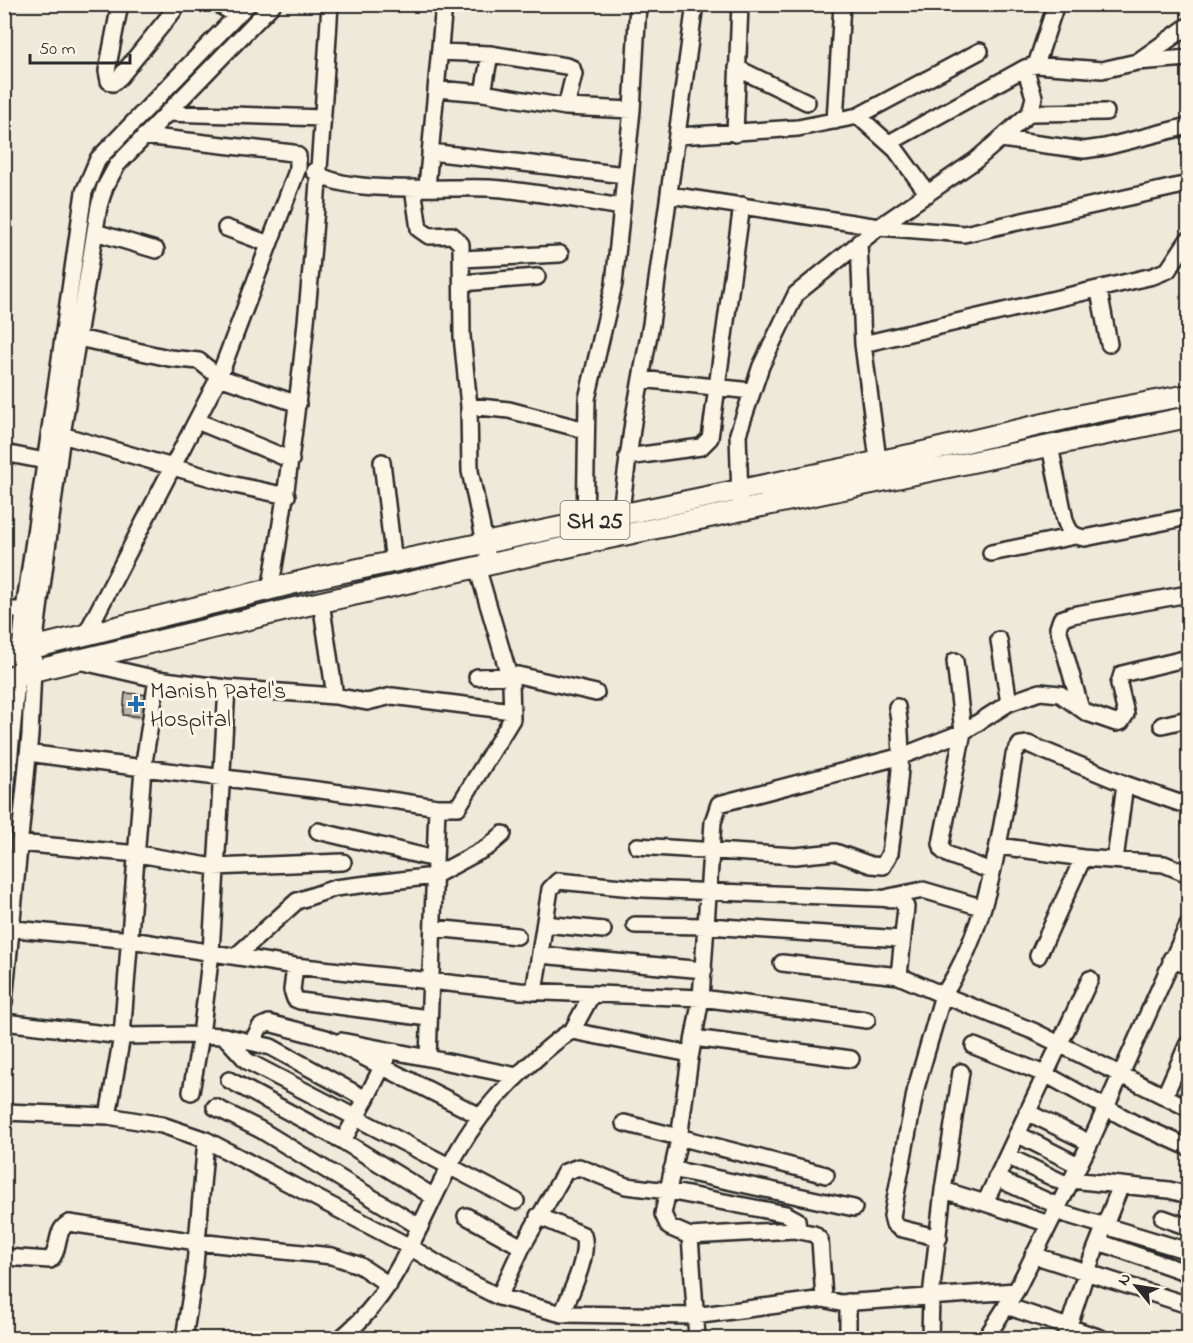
<svg xmlns="http://www.w3.org/2000/svg" width="1193" height="1343" viewBox="0 0 1193 1343" font-family="'Indie Flower',sans-serif">
	<style>
		.shadow { fill: #0003 }
		.building { fill: #bcb7ac; stroke: #2b2b2b; stroke-width: 1.5 }
		.lines { fill: none; stroke-linecap: round; stroke-linejoin: round }
		.minor-casing { stroke: #2b2b2b; stroke-width: 20 }
		.major-casing { stroke: #2b2b2b; stroke-width: 24 }
		.minor { stroke: #fcf5e5; stroke-width: 15 }
		.major { stroke: #fcf5e5; stroke-width: 20 }
		.poi-dot { fill: #1f6fb2; stroke: #fcf5e5; stroke-width: 2 }
		.labels { text-anchor: middle; stroke-width: 6; stroke-linejoin: round; paint-order: stroke }
		.shield { fill: #fcf5e5; stroke: #6a6863; stroke-width: 1.5 }
		.shield-label { font-size: 22px; font-weight: bold; fill: #2b2b2b }
		.poi-label { font-size: 24px; fill: #2b2b2b; stroke: #fcf5e5; text-anchor: start }
	</style>
	<rect width="100%" height="100%" fill="#efe9da"/>
	<filter id="ink" filterUnits="userSpaceOnUse"><feTurbulence type="fractalNoise" baseFrequency=".0167" numOctaves="2"/><feDisplacementMap in="SourceGraphic" scale="12" xChannelSelector="R" yChannelSelector="G"/><feConvolveMatrix kernelMatrix="1 2 1 2 8 2 1 2 1" color-interpolation-filters="sRGB"/></filter>
	<g filter="url(#ink)">
		<path class="shadow" d="M149 697 150 720 128 718 125 715Z"/>
		<path class="building" d="M125 693 150 695 147 717 123 715Z"/>
		<g class="lines">
			<g class="minor-casing">
				<path id="minor" d="M120 4 107 71 109 81 113 83 120 77 179 4
					M218 4 237 16
					M440 52 490 54 566 66 572 68 574 74 566 107
					M490 54 483 93 566 107 632 110
					M1137 62 1188 58
					M1036 65 1056 4
					M737 68 807 102
					M437 89 483 93
					M167 113 323 118
					M1030 113 1106 112
					M858 116 896 150 928 194
					M835 121 842 4
					M735 134 740 4
					M679 136 798 128 858 116 980 51
					M1001 139 1084 150 1105 147 1188 126
					M889 143 1025 68 1036 65 1102 70 1137 62 1188 26
					M430 152 625 175
					M314 171C341 196 450 186 489 188 534 191 577 200 621 207
					M427 187 444 4
					M413 188 419 229 429 236 452 235 461 244 462 336 469 406 470 471 487 552
					M670 195 879 227 964 234 1188 184
					M226 228 269 244
					M95 232 156 250
					M859 242 863 344 878 460
					M462 259 560 254
					M462 283 537 277
					M1099 291 1109 344
					M78 338 169 358 199 361 219 377 298 404
					M863 344 1153 276 1168 270 1188 240
					M641 379 751 391
					M469 406 509 410 585 430
					M197 421 291 460
					M62 435 235 485 287 496
					M1050 446 1065 520C1069 532 1072 536 1085 538L1188 517
					M4 453 45 461
					M627 457 701 447 710 438 742 205
					M382 462 394 563
					M740 498 738 434 761 366 796 294 879 227 976 160 1030 113 1034 97 1025 68
					M620 517 633 422 651 324 695 4
					M585 531 587 399 614 284 632 110 638 4
					M991 553 1075 536
					M270 591C304 397 318 201 330 4
					M321 602 335 696
					M4 610H24
					M85 636 219 377 298 168V156L293 153 144 136
					M999 640 1009 703
					M79 661 157 679 227 688 335 696 367 702 392 696 512 711
					M955 661 963 732 941 844 943 851 949 855 991 871
					M477 677 518 675 596 693
					M1081 709 1058 628 1061 619 1072 615 1188 594
					M1162 725 1188 719
					M28 753C164 772 301 785 437 807H458L512 719 511 682 477 567
					M437 807 428 1058 517 1076
					M4 814 24 610 84 192 98 159 248 4
					M318 831 435 859
					M19 843 138 854 214 867 343 862
					M637 846 795 856 835 852 871 865 883 866 890 853C896 803 906 757 897 707
					M999 846 1083 858 1164 864 1188 874
					M1115 860 1125 784
					M889 897 923 890 981 907
					M545 924 603 930
					M635 925 708 926 902 939
					M4 928 131 940 295 966 520 991 701 998 690 1058
					M434 928 517 936
					M540 955 704 970
					M236 956 297 901 335 888 434 876 488 847 503 834
					M1038 956 1083 858
					M1171 959 1188 966
					M782 963 899 976 943 995C988 930 1001 832 1014 755L1020 745 1028 744 1125 784 1188 806
					M295 966 292 990 295 999 300 1001 428 1018
					M534 992 550 889 558 881 644 889 899 899 906 907 899 976
					M4 1002 30 735 34 647 62 435 99 206 105 187 117 165 273 4
					M867 1020 701 998 713 822 719 804 902 756 963 732 1009 703 1040 692 1060 694 1087 713 1116 723 1121 722 1126 714 1119 684 1122 674 1188 658
					M4 1022 122 1036 201 1035 211 952 227 688
					M572 1031 592 994
					M224 1036 247 1061 516 1201
					M694 1038 851 1059
					M341 1041 428 1058
					M252 1042 260 1027 269 1023 326 1038 480 1116
					M974 1046 1047 1075 1134 1123 1188 1147
					M961 1072 943 1190 985 1203
					M229 1080 343 1141 434 1197
					M191 1092 201 1035 224 1036 271 1047 366 1099 343 1141
					M1165 1095 1188 1043
					M366 1099 386 1059
					M215 1107 261 1130 420 1227
					M4 1112 108 1116 162 1125 206 1140 410 1247 461 1278 499 1297 562 1314 694 1316 824 1299 840 1303 1016 1291
					M1027 1112 1090 1143
					M108 1116 122 1036 143 769 157 679
					M624 1123 826 1175
					M1017 1134 1078 1165
					M1007 1156 1068 1185
					M672 1169 854 1208
					M996 1178 1058 1206
					M1071 1180 1169 1190 1188 1195
					M1055 1211 1188 1251
					M466 1216 522 1247 499 1297
					M538 1216 583 1235C590 1255 570 1294 562 1314
					M1163 1218 1188 1227
					M1049 1224 985 1203 1090 979
					M690 1236 795 1230 814 1234 820 1240 824 1299
					M939 1238 899 1228 894 1224 892 1216 916 1088 943 995 1033 1031 1188 1108
					M1099 1242 1188 1273
					M522 1247 565 1172 579 1167 626 1186 668 1191 786 1214 797 1220 798 1231
					M1033 1255 1188 1305
					M4 1257 50 1260C61 1250 54 1230 69 1223L197 1242 332 1256 359 1265 389 1285
					M848 1302V1338
					M1006 1306 1101 1338
					M184 1338 194 1276 206 1140
					M341 1338C401 1290 422 1213 459 1149 478 1116 501 1090 529 1065 543 1053 556 1039 572 1031L685 1053 690 1058 679 1139 663 1214 669 1227 690 1236 697 1338
					M930 1338 931 1296 943 1190
					M986 1338 1016 1291 1090 1143 1188 925
					M1065 1338 1086 1273 1121 1185"/>
			</g>
			<g class="major-casing">
				<path id="major" d="M4 655 315 578 919 453 1091 413 1188 395
					M4 678 299 607 585 543 1188 417"/>
			</g>
			<use href="#minor" class="minor"/>
			<use href="#major" class="major"/>
		</g>
	</g>
	<path class="poi-dot" d="M133 695h6v6h6v6h-6v6h-6v-6h-6v-6h6z"/>
	<g class="labels">
		<rect class="shield" x="560.5" y="501" width="69" height="38" rx="4.5"/>
		<g class="shield-label">
			<text x="595" y="528">SH 25</text>
		</g>
		<g class="poi-label">
			<text x="150" y="698">Manish Patel's<tspan x="150" dy="28">Hospital</tspan></text>
		</g>
	</g>
	<rect width="1193" height="1343" fill="none" stroke="#fcf5e5" stroke-width="24"/>
	<rect x="12" y="12" width="1169" height="1319" fill="none" stroke="#2b2b2b" stroke-width="2" filter="url(#ink)"/>
	<g transform="translate(1136 1286) rotate(300)" stroke="#fcf5e5" stroke-width="4.5" paint-order="stroke">
	<path d="M0-4.5L10 22L0 15L-10 22Z" fill="#2b2b2b"/>
	<text y="-9" font-size="16" font-weight="bold" text-anchor="middle" fill="#2b2b2b">N</text>
	</g>
	<path d="M30 54v9h100v-9" fill="none" stroke="#2b2b2b" stroke-width="3"/>
	<text x="39" y="54" font-size="18" fill="#2b2b2b" stroke="#fcf5e5" stroke-width="4.5" paint-order="stroke">50 m</text>
</svg>
